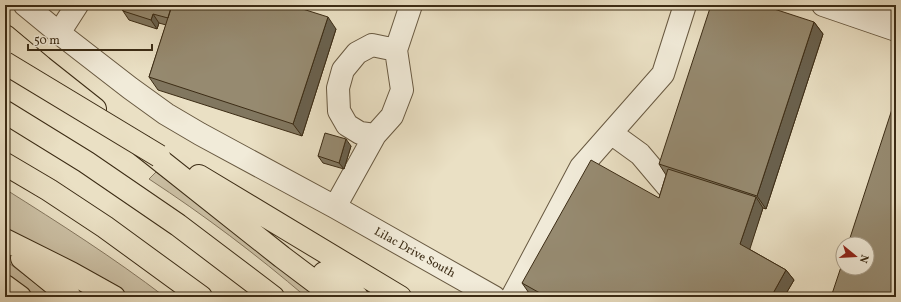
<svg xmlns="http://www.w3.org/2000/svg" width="901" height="302" viewBox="0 0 901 302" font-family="Vollkorn,serif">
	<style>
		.green { fill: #ccc1a6; stroke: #84765e }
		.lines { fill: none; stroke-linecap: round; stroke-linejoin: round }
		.minor-casing { stroke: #685941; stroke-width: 24 }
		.highway-casing { stroke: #3c2c15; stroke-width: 24 }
		.minor { stroke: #f1ebd9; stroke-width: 22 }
		.highway { stroke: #eae0c4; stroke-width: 22 }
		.highway-bridge-casing { stroke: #3c2c15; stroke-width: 24; stroke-linecap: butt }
		.highway-bridge { stroke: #eae0c4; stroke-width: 22 }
		.wall { fill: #817760; stroke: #3c2c15 }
		.shaded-wall { fill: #69614e; stroke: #3c2c15 }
		.building { fill: #968a70; stroke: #3c2c15 }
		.labels { text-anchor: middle; stroke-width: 3; stroke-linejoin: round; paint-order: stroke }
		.street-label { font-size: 12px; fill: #3c2c15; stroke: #f1ebd9 }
	</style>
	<rect width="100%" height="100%" fill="#eae0c4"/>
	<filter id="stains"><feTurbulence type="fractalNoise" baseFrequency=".005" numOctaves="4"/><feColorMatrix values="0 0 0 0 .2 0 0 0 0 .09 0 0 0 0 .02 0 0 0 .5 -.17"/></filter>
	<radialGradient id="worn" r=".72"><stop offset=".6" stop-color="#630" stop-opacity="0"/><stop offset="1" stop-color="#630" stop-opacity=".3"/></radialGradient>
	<path class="green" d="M156 172 219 218 323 297H306C257 255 204 215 149 179Z
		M5 189C59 223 114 258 165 297H130L94 276 5 232Z
		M5 260 53 297H32L5 277Z"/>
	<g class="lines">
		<g class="minor-casing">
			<path id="minor" d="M25 5 59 33 130 88 166 114 200 134 335 207 494 297
				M823 5 896 30
				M883 5 885 26
				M59 33 77 5
				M396 50 372 45 357 53 343 70 338 88 339 111 347 125 360 133 375 135 392 116 402 90 396 50 411 5
				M611 133 640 154 667 186
				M335 207 375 135
				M512 297 581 167 663 74 685 5"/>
		</g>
		<g class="highway-casing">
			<path id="highway" d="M5 36 42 67 95 109
				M5 112 86 162 178 225 273 297
				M142 146 282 257 335 297
				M5 164 49 190 105 227 201 297
				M199 176 400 297
				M5 240 71 273 114 297
				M22 258 70 297
				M324 273 357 297
				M5 286 20 297"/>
		</g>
		<use href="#minor" class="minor"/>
		<use href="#highway" class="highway"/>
		<g class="highway-bridge-casing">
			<path id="highway-bridge" d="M5 63 159 156"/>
		</g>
		<use href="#highway-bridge" class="highway-bridge"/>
	</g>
	<path class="wall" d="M119 5H290L336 29 302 136 158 90 149 77 166 25 159 23 157 29 129 20Z
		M814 22 823 34 766 209 763 208 749 249 786 270 794 280 784 297H536L529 293 522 283 659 198 666 175 659 164Z
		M351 146 344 169 323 163 318 156Z"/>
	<path class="shaded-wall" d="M153 14 159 23 157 29 151 20Z
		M328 17 336 29 302 136 293 124Z
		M814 22 823 34 766 209 757 196Z
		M346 139 351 146 344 169 339 163Z
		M756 197 763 208 748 255 740 244Z
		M786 270 794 280 784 297H771Z"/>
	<path class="building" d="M124 5H172L168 18 153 14 151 20 123 11Z
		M172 5H290L328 17 293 124 149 77Z
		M711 5H762L814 22 757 196 659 164Z
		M896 97V297H831L843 261V268H867V244H848Z
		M325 133 346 139 339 163 318 156Z
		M591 160 659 198 668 169 756 197 740 244 786 270 771 297H547L522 283Z"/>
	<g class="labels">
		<g class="street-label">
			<text transform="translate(415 252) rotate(29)" y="4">Lilac Drive South</text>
		</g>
	</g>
	<rect width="901" height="302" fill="none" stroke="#eae0c4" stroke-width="20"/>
	<rect x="6" y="6" width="889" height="290" fill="none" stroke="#3c2c15" stroke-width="2"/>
	<rect x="10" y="10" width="881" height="282" fill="none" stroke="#3c2c15"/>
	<g transform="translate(855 256) rotate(108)"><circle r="19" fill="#f1ebd9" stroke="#a99f8b"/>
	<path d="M0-3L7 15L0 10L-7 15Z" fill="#8f2418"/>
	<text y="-6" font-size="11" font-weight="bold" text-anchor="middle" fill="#3c2c15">N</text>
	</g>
	<path d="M28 44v6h124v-6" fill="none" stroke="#3c2c15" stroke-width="2"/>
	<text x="34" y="44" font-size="12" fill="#3c2c15" stroke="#f1ebd9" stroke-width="3" paint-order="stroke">50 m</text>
	<rect width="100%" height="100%" filter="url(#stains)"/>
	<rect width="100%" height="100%" fill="url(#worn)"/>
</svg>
